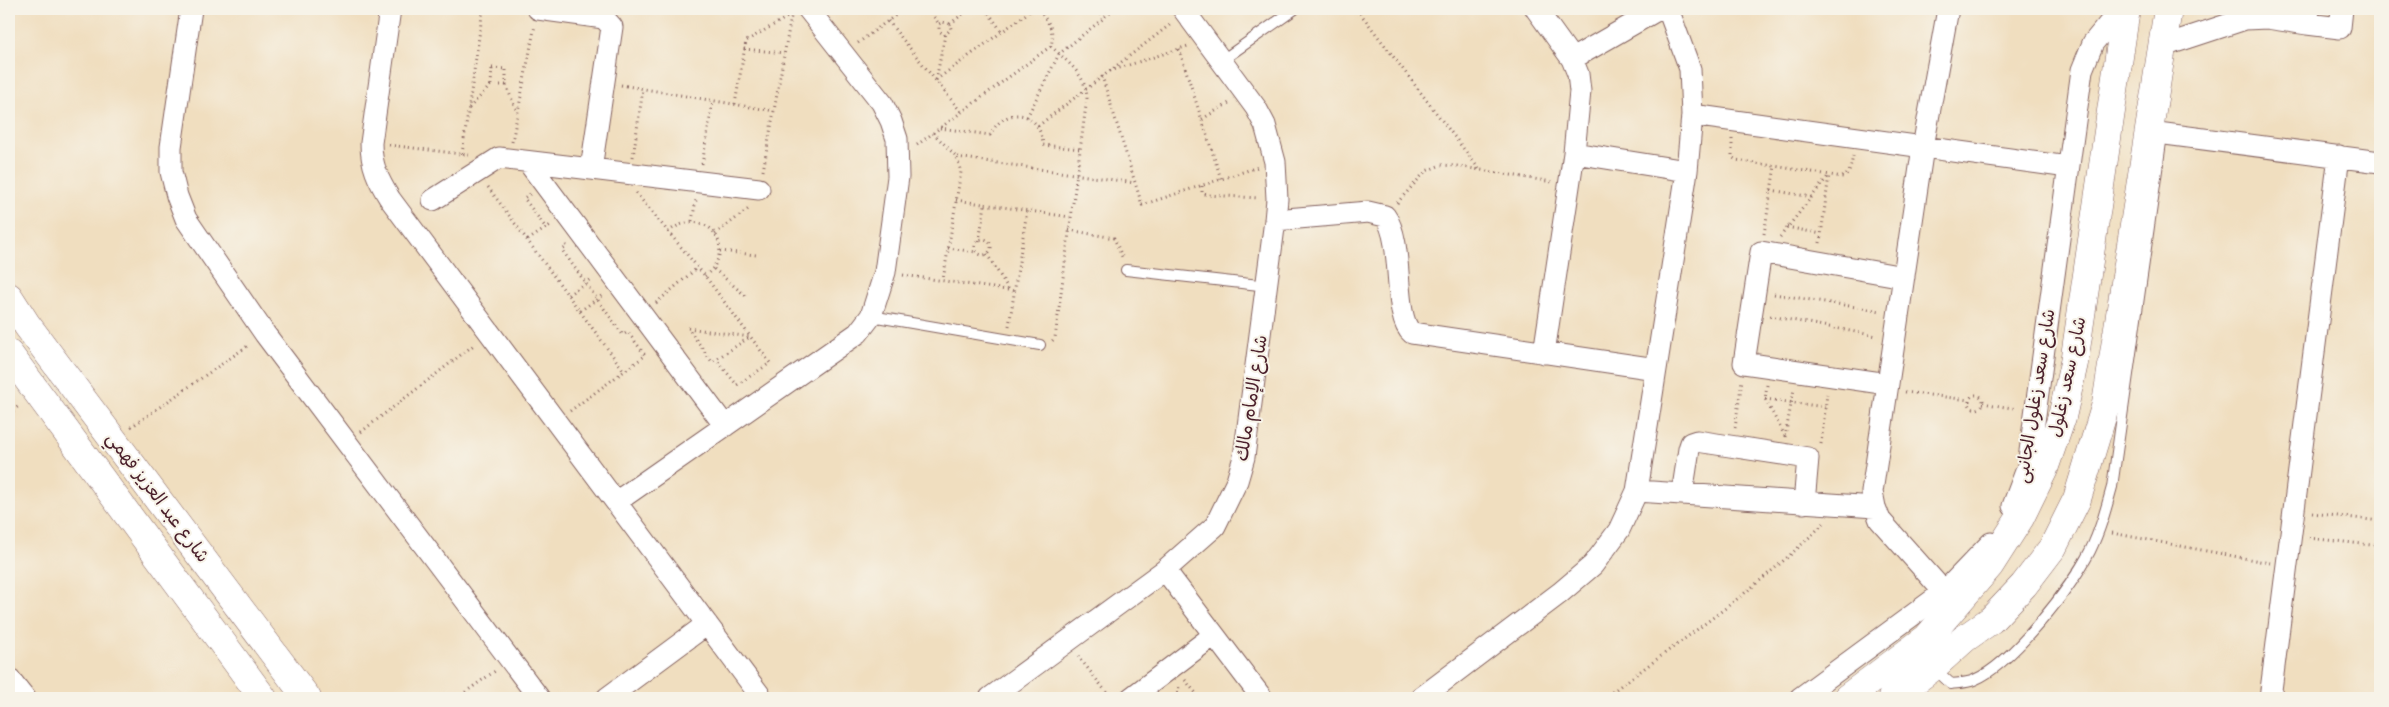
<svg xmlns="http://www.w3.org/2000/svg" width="2389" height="707" viewBox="0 0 2389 707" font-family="'Patrick Hand','Playpen Sans Arabic',sans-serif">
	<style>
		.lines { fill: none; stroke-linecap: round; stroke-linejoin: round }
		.lane-casing { stroke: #84625f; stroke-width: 12 }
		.street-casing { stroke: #84625f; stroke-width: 23 }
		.secondary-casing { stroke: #84625f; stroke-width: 29 }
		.path { stroke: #84625f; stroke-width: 3; stroke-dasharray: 1 4; stroke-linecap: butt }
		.lane { stroke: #fff; stroke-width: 10 }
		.street { stroke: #fff; stroke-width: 21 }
		.secondary { stroke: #fff; stroke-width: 28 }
		.labels { text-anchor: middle; stroke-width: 4; stroke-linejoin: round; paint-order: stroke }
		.street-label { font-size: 18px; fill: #4a1f2b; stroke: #f7f3e8 }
	</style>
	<rect width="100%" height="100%" fill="#f7f3e8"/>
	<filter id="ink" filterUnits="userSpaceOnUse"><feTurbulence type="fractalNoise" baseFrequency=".02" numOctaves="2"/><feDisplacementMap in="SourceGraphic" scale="10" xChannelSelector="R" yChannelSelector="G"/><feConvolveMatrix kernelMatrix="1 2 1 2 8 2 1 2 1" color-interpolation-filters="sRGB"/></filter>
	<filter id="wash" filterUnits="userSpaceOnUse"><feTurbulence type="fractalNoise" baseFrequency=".0096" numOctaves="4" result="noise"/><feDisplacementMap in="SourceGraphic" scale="20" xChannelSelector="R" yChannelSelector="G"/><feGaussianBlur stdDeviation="1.12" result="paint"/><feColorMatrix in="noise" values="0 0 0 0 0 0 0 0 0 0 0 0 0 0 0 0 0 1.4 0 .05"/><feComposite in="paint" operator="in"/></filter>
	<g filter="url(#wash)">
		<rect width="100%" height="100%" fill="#f0debf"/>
	</g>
	<g filter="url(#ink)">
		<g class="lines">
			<g class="lane-casing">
				<path id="lane" d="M1221 61 1295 9
					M1126 270 1268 286
					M871 316 1040 345
					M1934 668 1951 684C1959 683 1967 683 1974 680 2011 665 2072 587 2090 551 2100 531 2106 509 2112 487L2162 135"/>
			</g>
			<g class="street-casing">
				<path id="street" d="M191 9 171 147V172L177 196 186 219 265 334 539 698
					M390 9 371 143C371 165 378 180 390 199L762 698
					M538 9 604 18 612 27 591 169
					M1536 9 1572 59 1578 74 1580 91 1574 153 1544 353
					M2307 24 2340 28 2342 9
					M2163 46 2245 19 2267 18 2307 24 2309 9
					M1572 59 1659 9
					M1692 115 2068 167
					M2150 132 2380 162
					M1574 153 1687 171
					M528 162 725 426
					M433 200 499 158 759 189
					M1275 220 1368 212 1385 216C1405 243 1392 317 1412 333L1656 369
					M1888 384 1744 363 1761 252 1904 277
					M1637 491 1875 507
					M1682 494 1689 449 1691 443 1697 441 1808 458 1804 503
					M616 502 858 333 871 316 885 272 898 177 897 139 891 121 882 103 808 9
					M2013 506 2028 466 2082 70 2093 43 2121 9
					M1165 570 1262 698
					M1944 592 1880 520 1875 507 1872 492 1923 147 1948 9
					M9 678 25 698
					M607 698 707 624
					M990 698 1165 570 1215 526 1237 481 1244 457 1275 220 1277 199 1275 162 1265 125 1256 108 1183 9
					M1131 698 1214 635
					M1421 698 1560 593 1593 565 1619 530 1637 491 1687 171 1692 115 1690 69 1668 9
					M1800 698 1944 592 1991 543
					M2270 698 2339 156"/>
			</g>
			<g class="secondary-casing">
				<path id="secondary" d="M9 297 27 325 307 698
					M9 354 263 698
					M1847 698 1927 638 1990 565 2020 518 2044 469 2062 417 2074 363 2126 9
					M1892 698 1933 667 1964 639 1991 620 2024 585 2053 547 2077 499 2106 404 2168 9"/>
			</g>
			<path class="path" d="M928 9 939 24
				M986 9 1002 32
				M1098 9 1104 17
				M1357 9 1479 169
				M888 21 961 112
				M950 24 969 9
				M858 43 904 9
				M1051 46C1067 62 1086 74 1087 98L1055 338 1052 341
				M744 49 784 53
				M1179 49 1221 179
				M492 68 506 69V85H491Z
				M1110 71 1188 46
				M1102 76 1142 205 1258 167
				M936 80 1033 9
				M936 80 945 35 951 29 950 24 943 22 939 24V31L945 35
				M506 85 517 112
				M621 85 774 111
				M735 104 746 41 791 15
				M469 108 491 85
				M1027 117 1059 54 1115 9
				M1202 119 1229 103
				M1038 126 1171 24
				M940 128 990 135C1005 105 1040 109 1043 145L1080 149
				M933 133 957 157 961 172 943 280
				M1732 139V157L1736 160 1843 177C1851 174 1851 164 1853 156
				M512 142 535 25
				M389 145 469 155
				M917 145 1051 46C1055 29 1048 22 1038 9
				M462 154 483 9
				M633 157 643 89
				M957 157 1135 183
				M702 164 713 101
				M763 171 791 17
				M1202 186V193L1208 195 1258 198
				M488 187 624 371
				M1771 190 1812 197
				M636 193 705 276 770 363 737 385 716 359
				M530 194 524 198 546 228
				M956 200 1070 217
				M1397 203 1426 171 1441 165 1457 166 1552 182
				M692 221 696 200
				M1787 227 1821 234
				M1069 230 1114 238 1123 259
				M668 232C704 203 741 246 705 276
				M715 234 750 208
				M1764 234 1775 166
				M1780 237 1829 175
				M975 247a8 8 0 1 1 16 0a8 8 0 1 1-16 0Z
				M528 240 552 224
				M979 241 985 205
				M1820 243 1829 175
				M566 245 567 247 562 250 623 335 628 332 645 355
				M948 248 976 252
				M720 251 756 255
				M987 254 1009 290
				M714 269 747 297
				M903 275 1014 291
				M1774 294 1881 311
				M568 295 592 278
				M656 303 697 268
				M580 311 604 294
				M1770 316 1877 336
				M1009 326 1027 211
				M688 328 750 337 712 362Z
				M1767 385 1765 399 1785 436
				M1905 392 1969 400
				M1969 402a7 7 0 1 1 14 0a7 7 0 1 1-14 0Z
				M1765 399 1825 407
				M1983 403 2017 409
				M570 411 646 355
				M9 414 20 405
				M131 427 249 345
				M1735 428 1742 380
				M361 432 475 344
				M1785 437 1794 389
				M1821 444 1827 394
				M2312 513 2380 521
				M2112 533 2270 563
				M2309 538 2380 546
				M1078 656 1111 698
				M1185 680 1200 698
				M457 698 495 671
				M1178 698 1179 684
				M1604 698C1679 642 1758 589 1824 523"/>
			<use href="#lane" class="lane"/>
			<use href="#street" class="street"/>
			<use href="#secondary" class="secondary"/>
		</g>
	</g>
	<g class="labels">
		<g class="street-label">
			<text transform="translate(2067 377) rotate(-78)" y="6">شارع سعد زغلول</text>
			<text transform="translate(2035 396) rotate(-81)" y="6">شارع سعد زغلول الجانبى</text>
			<text transform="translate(1251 398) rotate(-81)" y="6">شارع الإمام مالك</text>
			<text transform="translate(158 497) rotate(53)" y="6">شارع عبد العزيز فهمي</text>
		</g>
	</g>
	<rect width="2389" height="707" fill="none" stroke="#f7f3e8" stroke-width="30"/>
</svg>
